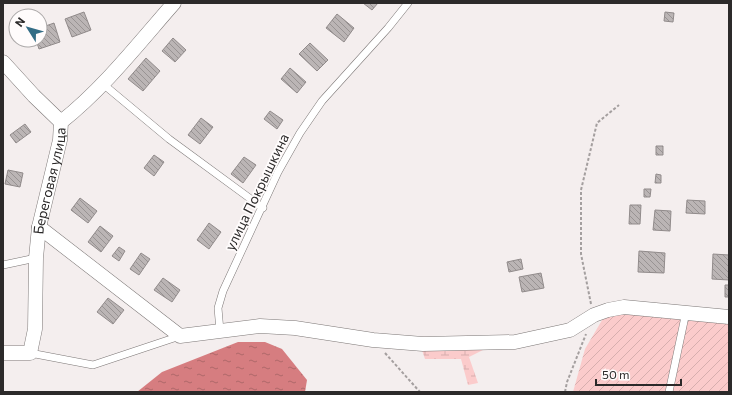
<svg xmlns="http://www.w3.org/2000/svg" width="732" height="395" viewBox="0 0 732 395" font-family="Commissioner,sans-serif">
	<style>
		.wetland { fill: url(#wetland-marsh) }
		.garden { fill: url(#garden-furrows) }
		.water { fill: url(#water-ripples) }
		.building { fill: url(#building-back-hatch); stroke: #918b8b }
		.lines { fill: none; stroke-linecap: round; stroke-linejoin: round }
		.service-casing { stroke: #7c7776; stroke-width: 8 }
		.minor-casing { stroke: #7c7776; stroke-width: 15 }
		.path { stroke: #a49f9f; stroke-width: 2; stroke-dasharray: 3 2; stroke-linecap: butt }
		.service { stroke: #fff; stroke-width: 7 }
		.minor { stroke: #fff; stroke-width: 14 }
		.labels { text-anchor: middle; stroke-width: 3.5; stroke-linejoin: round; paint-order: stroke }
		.street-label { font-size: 14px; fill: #2c2a2a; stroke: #fffcfc }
	</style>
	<defs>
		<pattern id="wetland-marsh" width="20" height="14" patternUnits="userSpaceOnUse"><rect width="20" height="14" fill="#fbcbcb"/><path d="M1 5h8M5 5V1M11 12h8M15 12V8" fill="none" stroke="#d7aeae"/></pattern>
		<pattern id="garden-furrows" width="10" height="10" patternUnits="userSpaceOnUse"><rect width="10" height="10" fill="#fbcbcb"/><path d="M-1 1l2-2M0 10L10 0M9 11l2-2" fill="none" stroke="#d7aeae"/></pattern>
		<pattern id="water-ripples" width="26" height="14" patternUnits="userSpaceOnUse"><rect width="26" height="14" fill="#d67d80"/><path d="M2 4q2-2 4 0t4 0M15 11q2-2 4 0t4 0" fill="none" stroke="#ae6769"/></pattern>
		<pattern id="building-back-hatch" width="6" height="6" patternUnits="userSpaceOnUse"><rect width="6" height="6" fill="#bbb5b5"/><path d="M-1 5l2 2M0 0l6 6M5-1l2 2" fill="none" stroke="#989393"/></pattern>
	</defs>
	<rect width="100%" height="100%" fill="#f4eeee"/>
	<path class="wetland" d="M489 347 469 357 478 383 468 385 461 359H425L422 350Z"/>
	<path class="garden" d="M608 310 729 317V392H573L585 349Z"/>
	<path class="water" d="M238 342H265L282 349 307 380 305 392H137L162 372Z"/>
	<path class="building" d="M363 3H378L372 10Z
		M84 12 91 30 72 37 65 19Z
		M665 12 674 13 673 22 664 21Z
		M337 14 354 28 344 42 326 28Z
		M54 23 60 42 39 49 36 40H40V28Z
		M173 38 186 50 175 62 162 51Z
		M310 43 328 60 317 71 299 54Z
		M146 58 160 71 143 91 128 79Z
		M290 68 306 82 297 93 281 79Z
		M270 111 283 120 277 129 264 119Z
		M201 118 213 127 200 144 188 135Z
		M25 124 31 132 16 143 10 135Z
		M656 146H663V155H656Z
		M154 155 164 162 154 176 144 168Z
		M244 157 256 165 243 183 231 174Z
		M8 170 23 173 20 187 5 184Z
		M656 174 661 175V183H655Z
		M644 189H651L650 197H644Z
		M80 198 97 211 88 223 71 210Z
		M687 200 705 201V214L686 213Z
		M630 205H641L640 224H629Z
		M655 210 671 211 670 231 653 230Z
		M209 223 221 232 209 249 197 240Z
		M100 226 113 236 101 252 88 242Z
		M119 247 125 251 119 261 112 256Z
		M639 251 665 253 664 273 638 272Z
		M141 253 150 259 139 275 130 269Z
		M713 254 729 255V280L712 279Z
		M521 259 523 269 509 272 507 262Z
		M541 273 544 288 522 292 519 277Z
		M163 278 180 290 172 302 154 290Z
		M725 285H729V297H725Z
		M108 298 124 310 113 324 97 312Z"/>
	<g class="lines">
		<g class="service-casing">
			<path id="service" d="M103 84 169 139 263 208
				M3 265 36 258
				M220 331 218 308 223 291 278 172 300 133 322 101 388 28 408 3
				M30 353 93 365 180 336
				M669 392 686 312"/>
		</g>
		<g class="minor-casing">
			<g id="minor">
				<path d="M3 62 34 96 61 122"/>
				<path d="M39 227 180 336 260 326 295 328 373 340 423 344 515 342 570 330 594 315 608 310 624 307 729 317"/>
				<path id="s1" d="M3 353H30L35 329 36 258 39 227 60 140 61 122C104 88 138 44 174 3"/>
			</g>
		</g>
		<path class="path" d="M591 304 581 254V190L597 123 619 105
			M385 353 420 392
			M565 392 567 382 586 334"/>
		<use href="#service" class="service"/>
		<use href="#minor" class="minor"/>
	</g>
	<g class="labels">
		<g class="street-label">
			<text dy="5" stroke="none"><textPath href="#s1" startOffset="201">Береговая улица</textPath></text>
			<text transform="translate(257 192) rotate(-64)" y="5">улица Покрышкина</text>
		</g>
	</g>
	<rect width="732" height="395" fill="none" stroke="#2c2a2a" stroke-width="8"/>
	<g transform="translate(28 28) rotate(307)"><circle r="19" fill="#fffcfc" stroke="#aba8a8"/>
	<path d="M0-3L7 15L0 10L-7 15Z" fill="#336d86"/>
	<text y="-6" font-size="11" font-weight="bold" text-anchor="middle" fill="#2c2a2a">N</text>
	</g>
	<path d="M596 379v6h85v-6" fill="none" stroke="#2c2a2a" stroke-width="2"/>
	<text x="602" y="379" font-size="12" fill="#2c2a2a" stroke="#fffcfc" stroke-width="3" paint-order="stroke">50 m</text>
</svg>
